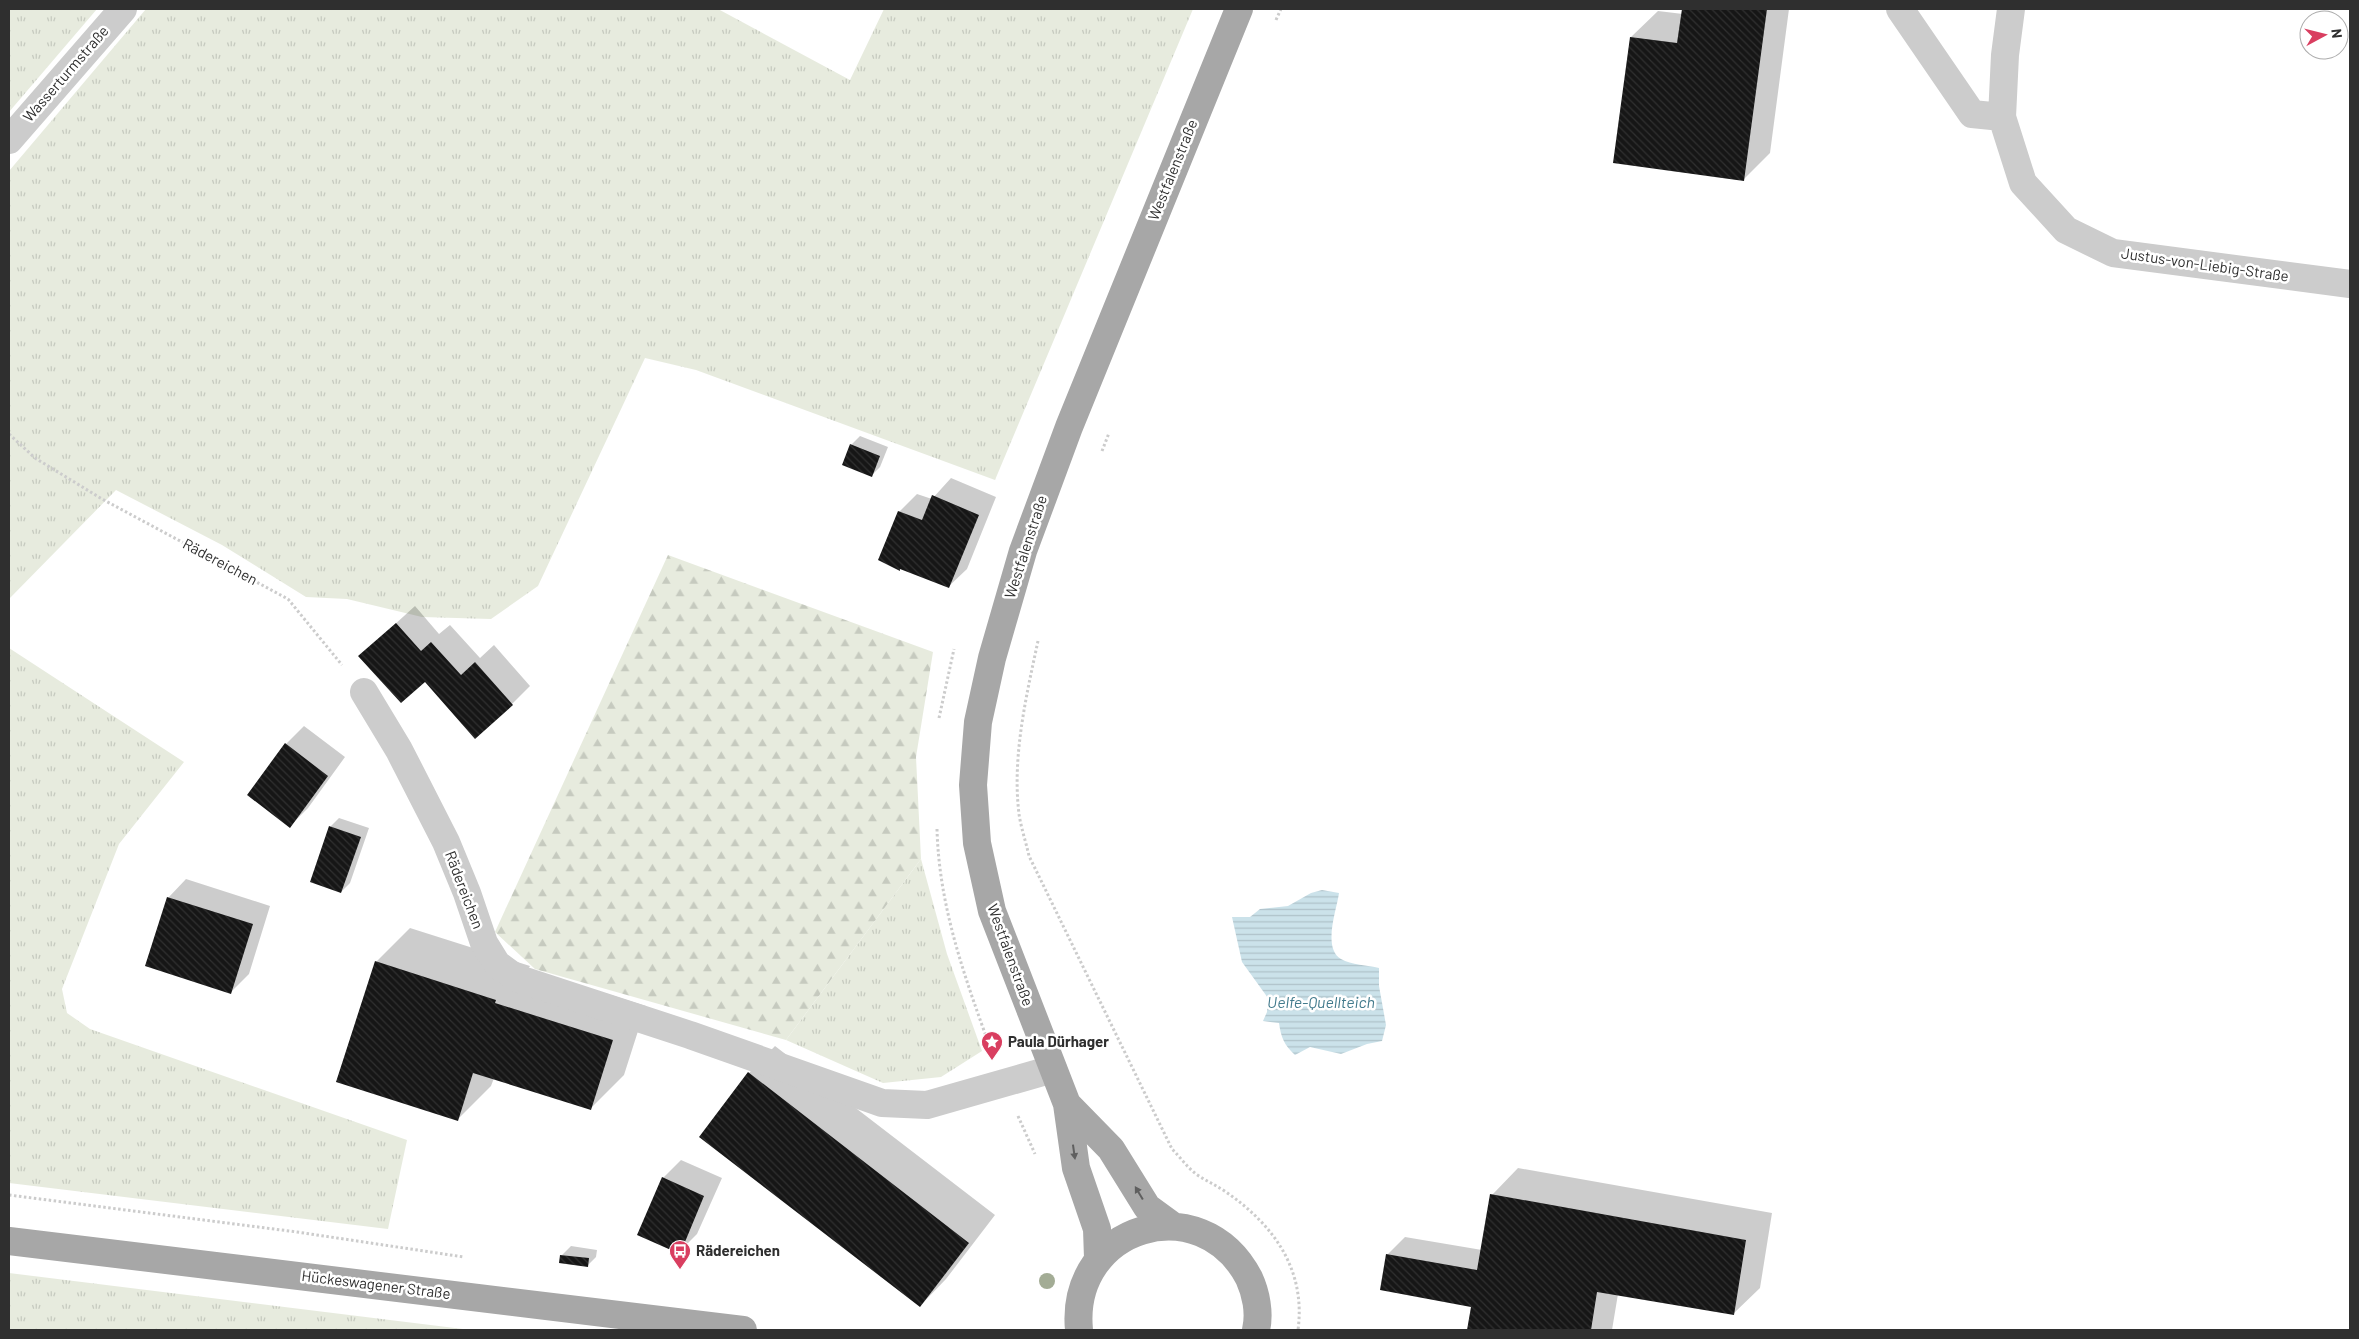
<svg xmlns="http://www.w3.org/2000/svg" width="2359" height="1339" viewBox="0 0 2359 1339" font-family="Barlow,sans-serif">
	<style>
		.grass { fill: url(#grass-tufts) }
		.forest { fill: url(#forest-firs) }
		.water { fill: url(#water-rules) }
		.shadow { fill: #0003 }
		.building { fill: url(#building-back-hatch) }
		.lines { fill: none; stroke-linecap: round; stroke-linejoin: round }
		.path { stroke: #ccc; stroke-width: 3; stroke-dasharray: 2.5 2.5; stroke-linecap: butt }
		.minor { stroke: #ccc; stroke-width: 28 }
		.major { stroke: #a7a7a7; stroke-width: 28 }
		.tree { fill: #a3ac95 }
		.oneway { fill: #5f5f5f }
		.labels { text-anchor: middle; stroke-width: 5; stroke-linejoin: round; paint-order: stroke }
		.street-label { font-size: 15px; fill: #2f2f2f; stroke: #fff }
		.poi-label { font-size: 15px; font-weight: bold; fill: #2f2f2f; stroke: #fff; text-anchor: start }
		.water-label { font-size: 16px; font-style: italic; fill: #427a8c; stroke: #fff }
	</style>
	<defs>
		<pattern id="grass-tufts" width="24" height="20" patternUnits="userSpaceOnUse" patternTransform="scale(1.25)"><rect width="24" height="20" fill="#e7ebde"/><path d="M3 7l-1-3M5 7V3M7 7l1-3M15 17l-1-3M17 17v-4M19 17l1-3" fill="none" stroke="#c6cabf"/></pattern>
		<pattern id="forest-firs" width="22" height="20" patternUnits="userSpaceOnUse" patternTransform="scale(1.25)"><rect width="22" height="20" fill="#e7ebde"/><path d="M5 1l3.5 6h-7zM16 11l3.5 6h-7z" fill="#c6cabf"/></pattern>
		<pattern id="water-rules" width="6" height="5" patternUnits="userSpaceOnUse" patternTransform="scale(1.25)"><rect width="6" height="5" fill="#cbe2ea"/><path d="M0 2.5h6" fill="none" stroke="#afc2c9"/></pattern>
		<pattern id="building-back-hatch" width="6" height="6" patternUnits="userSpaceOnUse" patternTransform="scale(1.25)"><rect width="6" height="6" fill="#161616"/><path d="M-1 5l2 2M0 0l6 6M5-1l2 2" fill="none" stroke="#303030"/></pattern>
	</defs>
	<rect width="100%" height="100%" fill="#fff"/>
	<path class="grass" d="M9 9H97L9 112Z
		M146 9H718L850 80 884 9H1193L995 480 696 370 645 358 538 586 491 619 422 617 347 599 306 597 222 545 116 490 9 599V171Z
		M9 648 184 762 119 844 62 989 67 1013 90 1029 407 1140 388 1229 9 1183Z
		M921 859 947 954 982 1051 941 1077 883 1083 786 1040Z
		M9 1273 471 1330H9Z"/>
	<path class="forest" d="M668 555 933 652 916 757 921 859 786 1040 535 969 495 932Z"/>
	<path class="water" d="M1322 890 1339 893C1337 909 1322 948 1341 959 1351 965 1368 965 1379 968V986L1386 1025 1382 1041 1367 1044 1341 1054 1310 1047 1295 1055C1284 1045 1281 1037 1279 1023L1263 1021 1267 1012 1268 998 1242 962 1232 917H1250L1260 909 1288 906 1311 893Z"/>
	<path class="shadow" d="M1683 9H1789L1770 153 1744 179 1631 37 1658 11 1683 14Z
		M860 436 888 447 880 467 871 476 851 445Z
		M951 478 996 497 967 569 948 587 899 512 917 494 932 499Z
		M415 606 439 634 450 625 480 658 494 645 530 686 512 704 425 681 360 656Z
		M304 726 345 757 308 808 290 826 286 744Z
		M339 818 369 828 350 883 341 892 312 881 331 826Z
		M186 879 270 906 249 974 231 992 168 898Z
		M410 928 530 966 528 969 646 1006 624 1075 590 1109 494 1078 491 1086 457 1120 376 962Z
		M775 1046 995 1215 946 1279 920 1306 749 1073Z
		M681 1160 722 1178 697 1234 679 1252 663 1178Z
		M1518 1168 1772 1213 1760 1288 1733 1314 1618 1294 1612 1330H1468L1473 1302 1387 1255 1405 1237 1482 1250 1492 1195Z
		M571 1246 597 1250 596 1257 587 1266 562 1255Z"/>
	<path class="building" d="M1682 9H1767L1744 181 1613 163 1630 37 1677 43Z
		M850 444 880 456 872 477 842 465Z
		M932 495 979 515 949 588 900 569V571L878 560 898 511 922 520Z
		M396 623 421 651 431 642 461 675 475 662 513 705 475 739 425 682 401 703 358 656Z
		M285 743 328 776 290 828 247 795Z
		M329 826 361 837 341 893 310 882Z
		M167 897 253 924 231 994 145 966Z
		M375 961 496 1000 495 1003 613 1040 591 1110 473 1073 458 1121 336 1082Z
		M748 1072 969 1243 920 1307 699 1137Z
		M662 1177 704 1196 680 1254 637 1235Z
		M1490 1194 1746 1240 1734 1315 1597 1292 1591 1330H1467L1471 1307 1380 1290 1386 1254 1477 1270Z
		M560 1255 589 1258 588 1267 559 1263Z"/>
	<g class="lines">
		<path class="path" d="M1276 20 1281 9
			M9 434 35 458 102 499 288 599 342 665
			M1102 451 1109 433
			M1038 641C1026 697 1012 757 1019 814 1021 828 1026 842 1029 856L1172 1149C1180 1157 1187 1167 1196 1174 1206 1181 1216 1185 1226 1192 1274 1225 1306 1270 1298 1330
			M939 718 954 649
			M937 829C939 907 965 978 991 1050
			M1018 1116 1035 1154
			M9 1195 297 1232 464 1257"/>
		<path class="minor" d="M1900 9 1972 114 2002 117
			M2011 9 2005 55 2002 117 2023 183 2066 230 2113 253 2350 284
			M9 140 123 9
			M364 692 399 750 446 842 467 893 484 943 497 964 516 978 690 1035 882 1103 927 1105 1053 1069"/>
		<path class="major" d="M1067 1104 1111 1149 1147 1207 1173 1226
			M9 1241 743 1330
			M1098 1258 1097 1229 1076 1168 1067 1104 992 911 977 843 973 785 978 722 992 658 1023 551 1069 427 1239 9
			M1079 1330C1069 1226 1201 1186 1249 1278 1256 1293 1260 1313 1256 1330"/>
	</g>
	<circle class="tree" cx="1047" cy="1281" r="8"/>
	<defs><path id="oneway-solid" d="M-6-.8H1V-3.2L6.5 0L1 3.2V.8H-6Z" transform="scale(1.25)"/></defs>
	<g class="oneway">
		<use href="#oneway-solid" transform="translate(1074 1152) rotate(82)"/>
		<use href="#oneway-solid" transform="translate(1139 1193) rotate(-121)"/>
	</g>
	<defs>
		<g id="sight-pin" transform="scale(1.125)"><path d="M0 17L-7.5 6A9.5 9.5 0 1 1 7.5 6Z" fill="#d93e60" stroke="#fff"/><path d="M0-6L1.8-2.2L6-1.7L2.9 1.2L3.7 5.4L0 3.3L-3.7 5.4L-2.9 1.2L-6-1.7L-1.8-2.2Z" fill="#fff"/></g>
		<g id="bus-pin" transform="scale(1.125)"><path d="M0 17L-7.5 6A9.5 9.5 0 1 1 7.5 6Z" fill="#d93e60" stroke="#fff"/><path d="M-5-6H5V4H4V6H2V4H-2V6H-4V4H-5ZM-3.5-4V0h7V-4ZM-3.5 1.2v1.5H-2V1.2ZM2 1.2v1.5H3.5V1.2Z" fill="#fff"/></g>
	</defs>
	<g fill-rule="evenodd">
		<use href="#sight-pin" x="992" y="1042"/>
		<use href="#bus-pin" x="680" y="1251"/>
	</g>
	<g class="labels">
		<g class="street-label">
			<text transform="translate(66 74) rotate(-49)" y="5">Wasserturmstraße</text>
			<text transform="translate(1173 170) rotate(-68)" y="5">Westfalenstraße</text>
			<text transform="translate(2205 265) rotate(8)" y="5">Justus-von-Liebig-Straße</text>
			<text transform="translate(1026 547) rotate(-72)" y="5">Westfalenstraße</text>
			<text transform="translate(220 562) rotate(28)" y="5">Rädereichen</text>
			<text transform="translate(464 890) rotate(69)" y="5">Rädereichen</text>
			<text transform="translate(1010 955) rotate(70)" y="5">Westfalenstraße</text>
			<text transform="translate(376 1285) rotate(7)" y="5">Hückeswagener Straße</text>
		</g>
		<g class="poi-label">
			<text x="1008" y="1047">Paula Dürhager</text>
			<text x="696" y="1256">Rädereichen</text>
		</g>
		<g class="water-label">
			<text x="1321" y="1008">Uelfe-Quellteich</text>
		</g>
	</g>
	<rect width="2359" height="1339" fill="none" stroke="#2f2f2f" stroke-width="20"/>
	<g transform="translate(2324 35) rotate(83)"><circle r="24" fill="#ffffff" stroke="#acacac"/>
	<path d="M0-4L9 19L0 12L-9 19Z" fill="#d93e60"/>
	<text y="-8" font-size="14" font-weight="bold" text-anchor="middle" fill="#2f2f2f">N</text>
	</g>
</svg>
